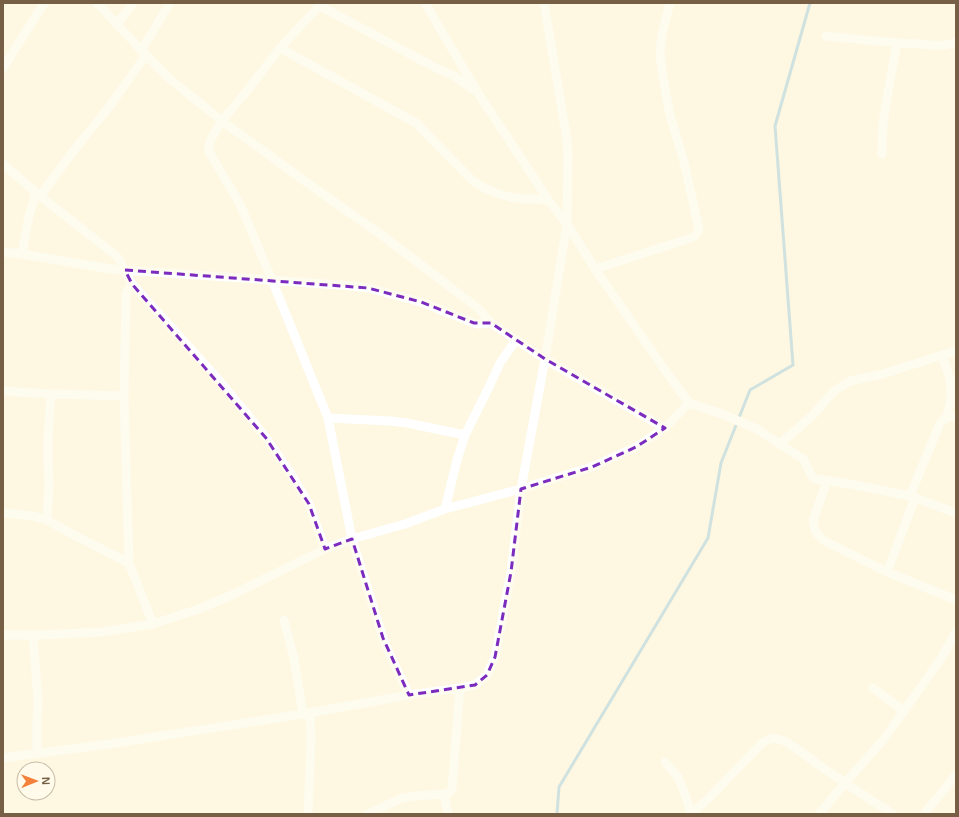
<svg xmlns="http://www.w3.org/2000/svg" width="959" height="817" viewBox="0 0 959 817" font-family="Arial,sans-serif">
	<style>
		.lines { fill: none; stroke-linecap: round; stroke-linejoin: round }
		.stream { stroke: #99c7dc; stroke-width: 3 }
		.street { stroke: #fff; stroke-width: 9 }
		.marked { fill: none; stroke: #7b2cbf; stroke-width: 3; stroke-dasharray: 8 5; stroke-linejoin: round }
	</style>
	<rect width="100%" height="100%" fill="#fef7e1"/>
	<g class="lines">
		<path class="stream" d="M557 814 559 787 708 538 721 463 750 390 793 365 775 126 810 3"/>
		<path class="street" d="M97 3 146 55 170 79 222 121 320 192 383 236 479 309 491 323 545 359 665 428 689 403
			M322 3 280 48 254 82 222 121 211 139 209 146V152L240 204 272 280 328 418 352 539 383 638 389 653 409 695
			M425 3 478 93 525 164 549 201 567 224 595 269 665 370 689 403 722 414 757 429 803 459C808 465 808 474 815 479L850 484 910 496 956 513
			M320 6 436 68 454 76 476 91
			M117 25 133 3
			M826 36C857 39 888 43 919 44 931 45 945 47 956 42
			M280 48 416 123 472 180C487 192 505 197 524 199 529 200 533 198 537 199 541 199 545 200 549 201
			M141 51 170 3
			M3 68 44 3
			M882 154 883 124 886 103 897 43
			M3 164 40 196 114 254 119 259 132 284 216 377 251 419 266 438 291 474 309 504 325 549
			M40 196 71 154 109 107 146 55
			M3 252 22 254 110 269 272 280 351 286 368 288 421 302 474 323 478 324 491 323
			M22 254 29 216 36 192
			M595 269 691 238 696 235 699 229 684 162 670 115 662 72 660 52 662 34 670 3
			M132 284 128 289 126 296 124 396 129 563 153 624
			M942 355 950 379 951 398 947 417
			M3 391 51 394 124 396
			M328 418 390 421 407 423 465 435
			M780 444 813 415 833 392 850 381 883 374 942 355 956 351
			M827 481 813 520 815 531 823 540 887 572 956 600
			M910 496 940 423 947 417H956
			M445 509 457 460 465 435 490 385 500 363 516 340
			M3 513 33 516 47 520 70 533 129 563
			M47 520 49 484 48 464V437L51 394
			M887 572 915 498
			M284 620 294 659 303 714
			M3 635H42L101 632 153 624 196 610 232 595 325 549 352 539 405 524 445 509 521 489 592 467 636 447 665 428
			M33 635 38 701 37 719V753
			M873 688 904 711
			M3 758 116 743 303 714 409 695 460 688
			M665 762 678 777 685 794 691 814
			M308 814 311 740 310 712
			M368 814 402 798 415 796 444 794
			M448 814 444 794 449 793 452 789 460 688 475 685 487 675 495 657 511 572 521 489 545 359 567 224 568 157 567 140 544 3
			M691 814 709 798 762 743 773 738 785 741 845 783 893 814
			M819 814 845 783 884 739 940 660 956 632
			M924 814 956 775"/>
	</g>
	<path d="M0 0H959V817H0ZM125 270 368 288 421 302 474 323H491L545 359 665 428 636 447 592 467 521 489 511 572 495 657 487 675 475 685 409 695 383 638 352 539 325 549 309 504 266 438 132 284Z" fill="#fef7e1" fill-opacity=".55" fill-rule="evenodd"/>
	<path class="marked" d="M125 270 368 288 421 302 474 323H491L545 359 665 428 636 447 592 467 521 489 511 572 495 657 487 675 475 685 409 695 383 638 352 539 325 549 309 504 266 438 132 284Z"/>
	<rect width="959" height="817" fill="none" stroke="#775f46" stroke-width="8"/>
	<g transform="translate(36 781) rotate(89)"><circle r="19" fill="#fffae9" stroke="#c9bca8"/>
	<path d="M0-3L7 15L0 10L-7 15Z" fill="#f3803b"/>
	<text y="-6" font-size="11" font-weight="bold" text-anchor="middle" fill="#775f46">N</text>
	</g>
</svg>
